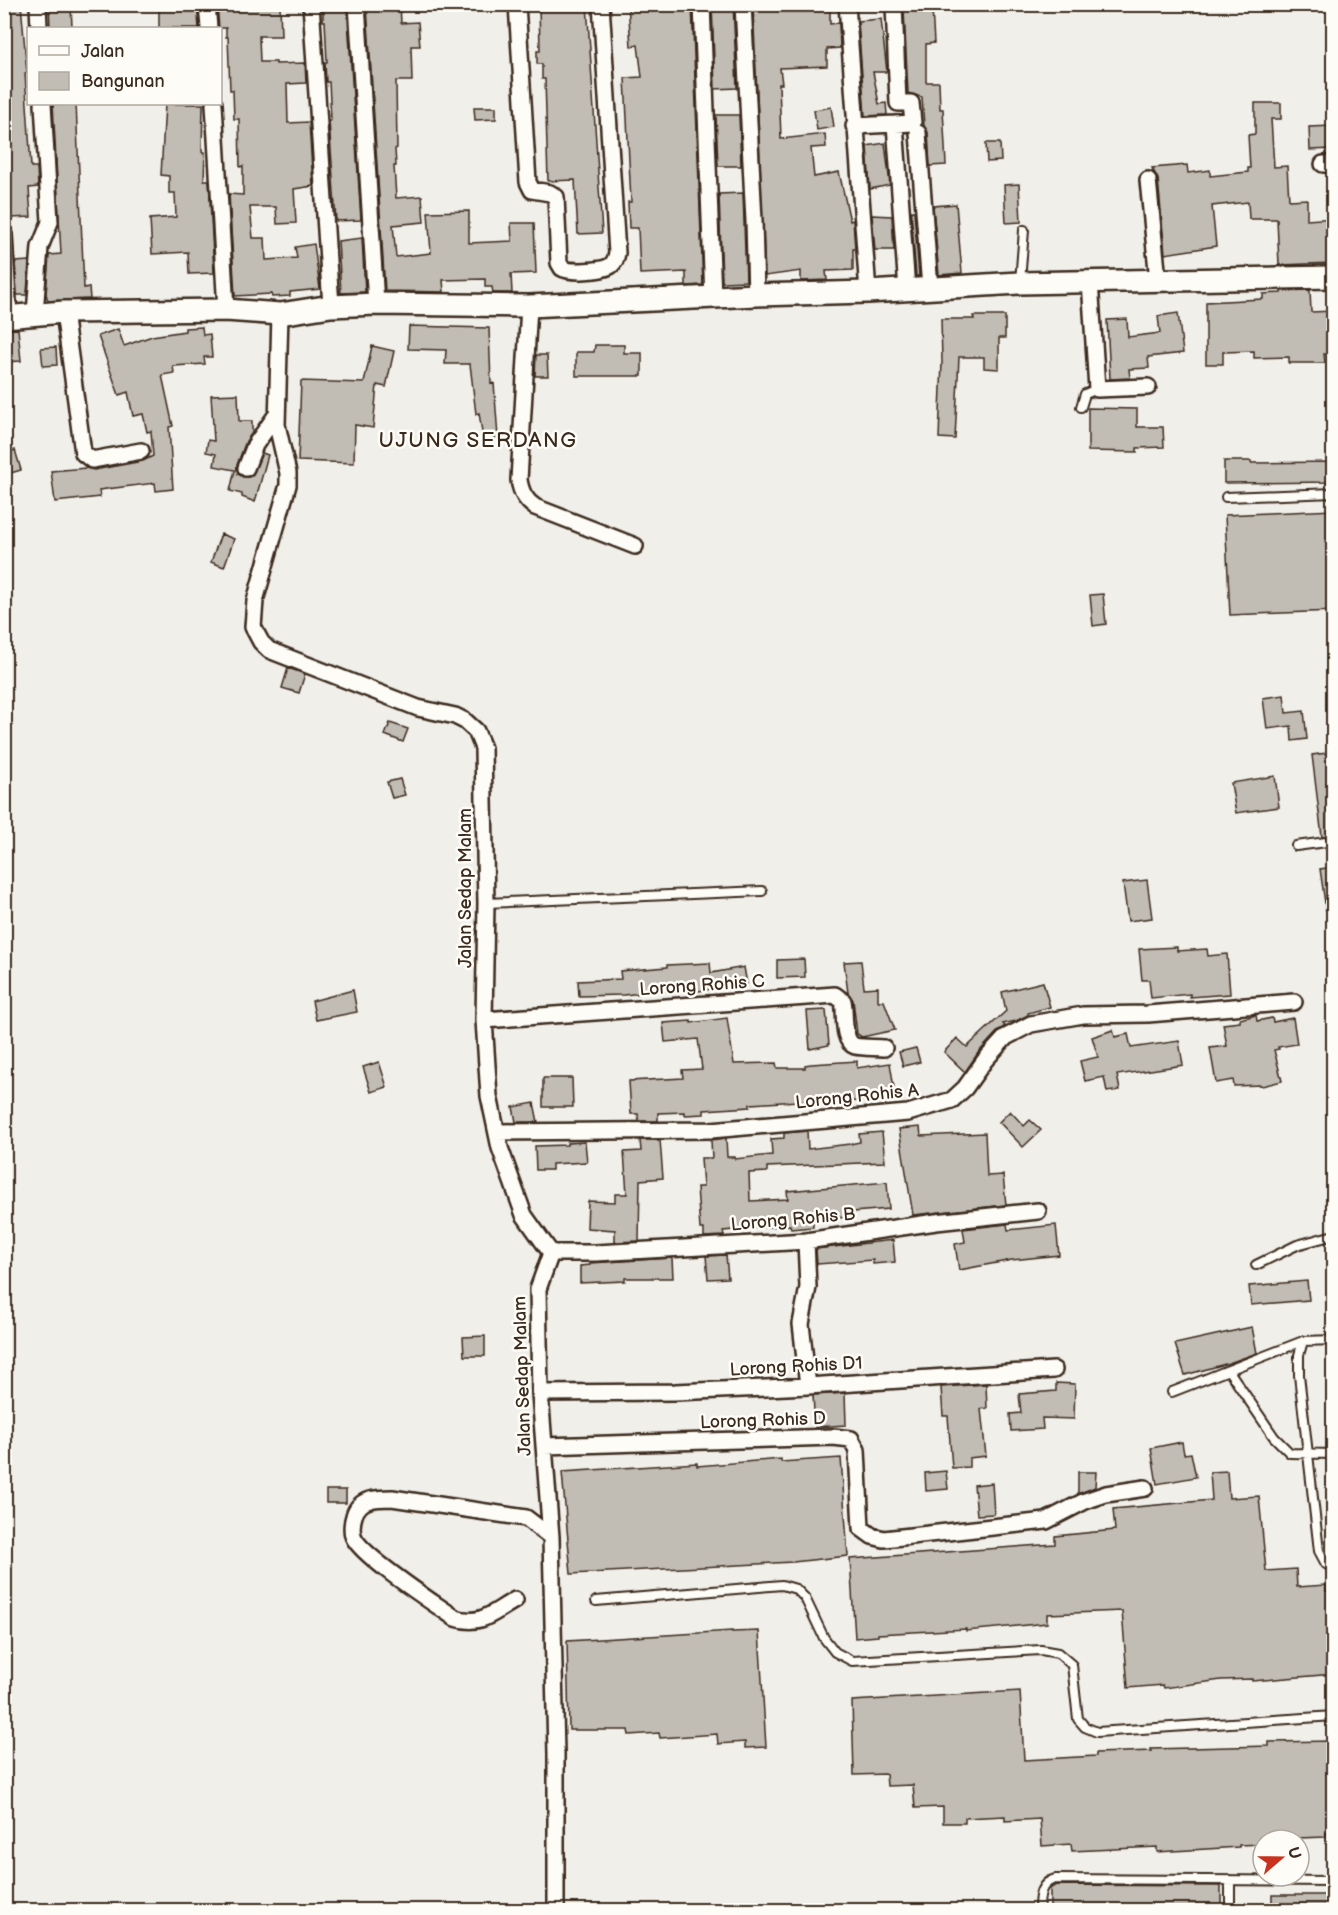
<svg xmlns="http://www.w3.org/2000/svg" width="1338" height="1915" viewBox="0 0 1338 1915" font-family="'Balsamiq Sans',sans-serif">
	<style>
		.building { fill: #c1bcb4; stroke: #3b2a1e; stroke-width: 1.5 }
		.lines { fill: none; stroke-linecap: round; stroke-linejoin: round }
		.service-casing { stroke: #3b2a1e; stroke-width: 12 }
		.minor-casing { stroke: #3b2a1e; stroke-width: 20 }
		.secondary-casing { stroke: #3b2a1e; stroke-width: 26 }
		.service { stroke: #fdfcf7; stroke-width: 8 }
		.minor { stroke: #fdfcf7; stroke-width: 15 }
		.secondary { stroke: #fdfcf7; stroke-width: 21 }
		.labels { text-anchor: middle; stroke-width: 5; stroke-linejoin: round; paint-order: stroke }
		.street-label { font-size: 18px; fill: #3b2a1e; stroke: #fdfcf7 }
		.quarter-label { font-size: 21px; letter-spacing: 1.5px; fill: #3b2a1e; stroke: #fdfcf7 }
	</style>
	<rect width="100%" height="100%" fill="#f1efea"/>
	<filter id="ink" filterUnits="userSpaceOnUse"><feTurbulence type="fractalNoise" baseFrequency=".0167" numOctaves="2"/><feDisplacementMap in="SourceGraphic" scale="12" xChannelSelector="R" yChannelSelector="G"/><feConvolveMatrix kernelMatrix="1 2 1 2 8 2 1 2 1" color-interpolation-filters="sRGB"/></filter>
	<g filter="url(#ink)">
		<path class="building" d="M4 4H21L27 73H25L31 167H37L38 187 29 188 31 217 11 218 4 108V78H6Z
			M49 4H71L72 28H50Z
			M159 4H197L199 28H159Z
			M217 4H280L281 36H259L260 62H276V64L305 63 306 83 287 84 288 123 309 122 313 186 294 189 296 223 277 224 276 207H250L253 238H265L266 260 297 258 295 247 314 244 320 289 290 292V296L272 297 271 294 235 296 229 194 243 195V166L240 167 239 119H234L233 90H230L228 37H226V28H219Z
			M323 4H347L361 220 336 221 329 121 331 120 329 82H326L325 62H327L325 21H323Z
			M539 4H587L602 233 578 234 575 180 548 181 545 79H542V64H537V51H540Z
			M628 4H692L703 285 686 286V272L640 274 638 228H629L628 202H631L625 78 642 77 638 45 631 46Z
			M712 4H733L737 88 715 89Z
			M753 4H830V24L839 23 840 48 827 49V66L780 68 782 84H779L781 139 825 134 826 147 811 148 814 177 839 172 850 221 853 220 855 249H853V270L826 271 827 280 801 281V271L765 276Z
			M400 5 401 23 418 22 420 46H411L412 81H396L397 148 395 149 396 166H394L396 198 422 196 424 222 393 225 396 257 431 253 428 212 469 211V243L512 241 511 223H534L536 273 511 274 512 293H493L492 287H485V279L443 280 444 292 385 291 367 7Z
			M932 8 934 43 926 44V82H939L940 109H943L946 165 930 166 928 132 924 126 922 97 908 93 904 10Z
			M881 19 887 72H873L879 104 886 103 887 115 865 116 858 21Z
			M1255 103H1281V119H1271L1274 167 1287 166 1289 200 1307 199V220L1334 218V263L1279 265 1277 219H1249L1248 202 1212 206 1216 246 1165 254 1158 179 1152 168 1187 165 1188 173 1210 170V176L1248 172V168H1250L1248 135 1255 134Z
			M53 104H76L84 288 89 287 90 299 48 301 46 294 49 255 61 254Z
			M165 104H203L202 152H205L204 180H209L214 273 189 274 188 252 152 254 150 219 176 217 175 193H169V176L161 175Z
			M474 107H496V119L475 120Z
			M831 107 834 127 817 130 814 110Z
			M716 115H739L741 166H718Z
			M1334 126V149L1310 150 1309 127Z
			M885 143 890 185 870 189 867 146Z
			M986 143H1000L1001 161 987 162Z
			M1019 184 1021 222 1006 223 1004 185Z
			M743 193 746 281 722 282 719 194Z
			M956 204 962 273 939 275 933 206Z
			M911 211H914L919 276H916Z
			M872 215 892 216 894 250H875Z
			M362 238 365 292 341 293 338 241Z
			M29 261 27 295H17L15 262Z
			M1310 290 1311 312 1334 311V354H1324L1325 363H1289V357L1254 358V351L1223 352V364H1206V302L1263 299V294L1281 293V291Z
			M1178 313 1183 353 1148 357 1149 368 1129 369 1130 378 1110 379 1107 320 1127 319 1128 337 1160 333 1158 316Z
			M973 316H1005V338H999V369L984 368V357H959L955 439 939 438 942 362 941 319H974Z
			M409 326 489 328 491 384 494 383 498 437 483 439 479 413 476 414 470 364H445L446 350 408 349Z
			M202 327 203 335 210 334 212 357H204L205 364 173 366 174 373 162 375 173 426 169 427 173 489 156 491 155 483 99 490 100 497 55 502 51 471 86 468 94 470 143 461 153 456 151 431 147 432 143 414 133 416 128 392 119 395 98 336 118 329 124 346 152 336 185 331V328Z
			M18 329 21 361 4 362V330Z
			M595 345H624V353H642V376H576V352H594Z
			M372 346 394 351 386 387 377 385 373 428 355 425 354 463 298 461 301 381 364 383Z
			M56 347 57 365 43 366 41 348Z
			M536 355H547L548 376H535Z
			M238 394 239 421H252V433L246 441 237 465 238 474 243 477 252 476 262 453 268 455 255 502 242 497V494L230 491 235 470 214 466 216 454 206 452 208 440 214 441 211 395Z
			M1088 408 1137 409V427H1163L1164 447 1137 448V452L1088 451Z
			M15 450 21 470 4 475V453Z
			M1224 461H1251V463L1334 462V482L1224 483Z
			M1334 510V611L1230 615 1225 515Z
			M221 534 234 539 224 567 211 562Z
			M1103 594 1106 624 1093 626 1090 595Z
			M288 668 305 674 299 693 282 688Z
			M1284 695 1286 713 1304 711 1307 739 1292 741 1291 726 1267 729 1263 698Z
			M390 723 408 729 403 742 385 735Z
			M1334 752V835L1322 837 1312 755Z
			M1275 776 1279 807 1236 813 1231 783Z
			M400 779 405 795 392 798 387 782Z
			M1334 867V910H1326L1320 869Z
			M1147 880 1152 918 1128 921 1123 883Z
			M1177 947V951L1207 949 1208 956 1227 954 1230 994 1190 997V994L1151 998 1149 980H1142L1139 949Z
			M804 959 805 977 777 978V960Z
			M861 961 864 988 878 987V1001H884L895 1030 862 1037 857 1034 853 1000 848 993 844 962Z
			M710 963 711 973 744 967 747 984 692 992V988L623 995 579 996 578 981 621 979 620 971 667 967V965Z
			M1043 982 1050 1007 1028 1013V1015L1016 1021 1003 1024 1005 1026 999 1030 978 1053 965 1072 944 1052 957 1038 967 1047 1006 1011 1002 992Z
			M353 990 357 1012 316 1020 312 1001Z
			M826 1010 829 1045 810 1049 807 1011Z
			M1256 1015 1257 1021 1272 1018 1273 1022 1293 1018 1297 1044 1278 1047 1279 1049 1274 1050 1282 1081 1262 1086 1261 1085 1234 1086 1233 1080 1216 1083 1210 1048 1227 1046 1223 1024 1240 1022V1019Z
			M727 1018 734 1064 776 1063 777 1068H805V1065L811 1064 857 1061V1068L890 1063 895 1094 859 1101 830 1102 829 1099 750 1104V1107L704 1110V1114L685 1115V1112L658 1113V1121H639L638 1114H631L629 1081 683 1078 682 1070 702 1069 698 1039 665 1042 663 1023 691 1021V1023Z
			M1113 1030 1115 1037 1128 1034 1131 1048 1179 1041 1183 1065 1117 1075 1120 1090 1107 1092 1104 1077 1085 1081 1080 1061 1098 1057 1092 1037Z
			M916 1048 920 1062 903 1066 899 1052Z
			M379 1062 387 1087 371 1092 363 1067Z
			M543 1078H572L573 1107H543Z
			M534 1103 538 1122H516L513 1107Z
			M1010 1111 1024 1126 1030 1120 1041 1130 1023 1147 999 1122Z
			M920 1127 921 1136 985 1133 987 1176 1003 1175 1006 1205 913 1215 899 1129Z
			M807 1131 808 1149 850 1144 860 1142 859 1134 882 1132 885 1162 767 1167V1172L749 1173 750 1201 788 1199 787 1191 887 1182 889 1209 853 1212V1217L813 1219V1227L791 1229 790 1225 723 1231 724 1236 704 1237V1229H700L697 1187H703L701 1158H712L711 1140 726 1138 727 1157H735V1159L772 1155 771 1139 784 1138V1133Z
			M640 1140H660L663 1178 640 1180 639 1241 615 1242V1230L587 1228 588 1201 615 1202V1194H627L624 1152 641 1151Z
			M585 1142 587 1162 552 1164V1170H536L535 1146 567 1145V1143Z
			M1007 1224 1008 1230 1056 1225 1059 1255 1012 1260 959 1270 955 1244 965 1242 963 1229Z
			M893 1240 895 1262 873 1264V1260L817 1264 816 1249Z
			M726 1255 728 1278 708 1279 706 1256Z
			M672 1258 673 1278H625V1281L580 1283V1266L590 1265V1263Z
			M1307 1281 1309 1300 1251 1305 1249 1286Z
			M1252 1327 1257 1353 1229 1363 1185 1375 1175 1344Z
			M485 1336V1356H464L463 1337Z
			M1056 1383 1075 1384 1074 1419 1042 1418 1043 1429 1011 1431 1010 1414 1021 1413 1019 1394 1056 1391Z
			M986 1384 987 1408 981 1409 986 1456 969 1458V1467L952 1468 948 1416H943L941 1387Z
			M845 1393 846 1425 815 1427 813 1395Z
			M1182 1442 1184 1454 1191 1453 1196 1477 1157 1484 1151 1448Z
			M841 1458 848 1556 793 1562 571 1574 562 1472 697 1463V1466L781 1459V1462Z
			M946 1471 948 1489 926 1491 925 1473Z
			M1227 1471 1229 1498 1259 1496 1266 1571 1296 1569 1297 1587 1326 1585V1591L1334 1590V1674L1252 1681V1679L1221 1680 1164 1688 1163 1685 1128 1688 1122 1611 1047 1614V1623L966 1631V1629L878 1634V1636L855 1638 850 1559 1055 1544V1536L1115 1530 1113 1509 1212 1500 1210 1472Z
			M1078 1472H1096L1095 1487 1078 1494Z
			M992 1483 994 1514 977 1515 974 1485Z
			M326 1490H346V1503H326Z
			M732 1631V1632L759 1631 766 1747 745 1748V1742L718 1744 717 1734 660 1738 659 1733 629 1735 628 1730H569L567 1641Z
			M1020 1691 1024 1760 1096 1756V1753L1152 1751 1151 1749 1269 1746V1742L1334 1741V1833H1326V1837L1298 1838V1840H1263V1844L1239 1845V1847L1157 1852V1847L1072 1851 1071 1844 1042 1846 1040 1819 1005 1821V1816L965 1818V1823H943V1807L915 1808 913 1785 887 1786 886 1774 854 1775 852 1701Z
			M1056 1885 1221 1886V1911H1050V1889Z
			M1272 1895H1326V1911H1272Z"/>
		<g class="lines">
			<g class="service-casing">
				<path id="service" d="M1020 282 1024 230
					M1081 407 1085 394 1097 389
					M1226 497 1334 493
					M1296 846 1334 841
					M486 903 762 891
					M1256 1265 1297 1245 1334 1235
					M1303 1341 1299 1355V1375L1319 1551 1326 1564 1334 1569
					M1229 1371 1274 1437 1290 1453 1334 1454
					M1172 1392 1303 1341 1334 1340
					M596 1601 782 1585 796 1589 805 1598 824 1638 835 1652 852 1661 1041 1650 1058 1653 1072 1665 1078 1719 1085 1727 1097 1732 1334 1716
					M1230 1880V1910
					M1039 1910C1039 1896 1040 1883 1055 1879L1334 1881"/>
			</g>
			<g class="minor-casing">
				<path id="minor" d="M38 4 39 28
					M207 4 209 28
					M311 4 331 306
					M357 4 376 304
					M517 4 528 182 532 190 550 193 556 197 559 263 562 268C569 273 602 271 610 266 615 263 616 258 617 253L601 4
					M702 4 713 298
					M743 4 754 221 756 295
					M847 4 868 292
					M894 4 898 103H911L913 123 895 124
					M214 104 226 310
					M854 126 895 124 907 290
					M918 133 930 288
					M1323 164H1334
					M1148 180 1158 280
					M4 234 9 317
					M1090 281 1097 389 1148 387
					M529 306 519 480C521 492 525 500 535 507L635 546
					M64 312 83 453 92 460 141 451
					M35 314 40 247 50 222 43 104
					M280 314 277 425 288 473V485L255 601 253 627 261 642 269 650 418 708 455 716 465 721 476 731 483 748 486 903 484 1020 489 1096 500 1148 524 1215 551 1253 538 1289 540 1393 551 1537 556 1754V1910
					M246 468 255 445 277 414
					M484 1020 835 995 843 1001C846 1013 841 1041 855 1046 864 1048 876 1047 884 1048
					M497 1132 711 1130 908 1113 952 1100 965 1088 985 1060 1006 1037 1031 1024 1083 1015 1148 1014 1294 1002
					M806 1241 808 1287 801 1324 808 1386
					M551 1253H596L806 1241 936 1222 1038 1211
					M540 1393 675 1392 808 1386 1054 1370
					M544 1446 833 1437 851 1439 857 1450 861 1528 872 1536 884 1539 1046 1521 1085 1501 1106 1494 1145 1488
					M515 1600C492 1613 482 1626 455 1618 434 1603 364 1558 354 1538 351 1532 352 1522 354 1516 359 1498 376 1498 392 1498L526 1518 551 1537"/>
			</g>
			<g class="secondary-casing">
				<path id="secondary" d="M4 317 64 312 226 310 280 314 331 306 376 304 529 306 756 295 868 292 1019 283 1334 277"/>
			</g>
			<use href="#service" class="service"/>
			<use href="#minor" class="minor"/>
			<use href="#secondary" class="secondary"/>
		</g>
	</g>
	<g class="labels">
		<g class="street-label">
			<text transform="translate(465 888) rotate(-90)" y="6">Jalan Sedap Malam</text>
			<text transform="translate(702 985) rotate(-4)" y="6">Lorong Rohis C</text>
			<text transform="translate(857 1096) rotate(-6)" y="6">Lorong Rohis A</text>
			<text transform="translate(793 1219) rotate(-5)" y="6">Lorong Rohis B</text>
			<text transform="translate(796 1366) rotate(-3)" y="6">Lorong Rohis D1</text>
			<text transform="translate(522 1376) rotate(-92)" y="6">Jalan Sedap Malam</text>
			<text transform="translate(763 1420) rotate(-2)" y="6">Lorong Rohis D</text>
		</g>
		<g class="quarter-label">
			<text x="478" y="447">UJUNG SERDANG</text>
		</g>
	</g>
	<rect width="1338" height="1915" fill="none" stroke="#fdfcf7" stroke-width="24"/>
	<rect x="12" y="12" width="1314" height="1891" fill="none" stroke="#3b2a1e" stroke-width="2" filter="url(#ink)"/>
	<rect x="27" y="27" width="195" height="78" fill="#fdfcf7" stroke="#afa8a0" stroke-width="1.5"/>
	<rect x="39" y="46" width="30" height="9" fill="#fdfcf7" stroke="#afa8a0" stroke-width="1.5"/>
	<text x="81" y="57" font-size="18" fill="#3b2a1e">Jalan</text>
	<rect x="39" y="72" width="30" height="18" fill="#c1bcb4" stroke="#afa8a0" stroke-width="1.5"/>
	<text x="81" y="87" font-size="18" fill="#3b2a1e">Bangunan</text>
	<g transform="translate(1281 1858) rotate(70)"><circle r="28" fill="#fdfcf7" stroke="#afa8a0" stroke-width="1.5"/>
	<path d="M0-4.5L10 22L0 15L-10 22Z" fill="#c8321e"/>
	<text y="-9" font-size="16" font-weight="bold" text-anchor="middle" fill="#3b2a1e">U</text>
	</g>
</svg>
